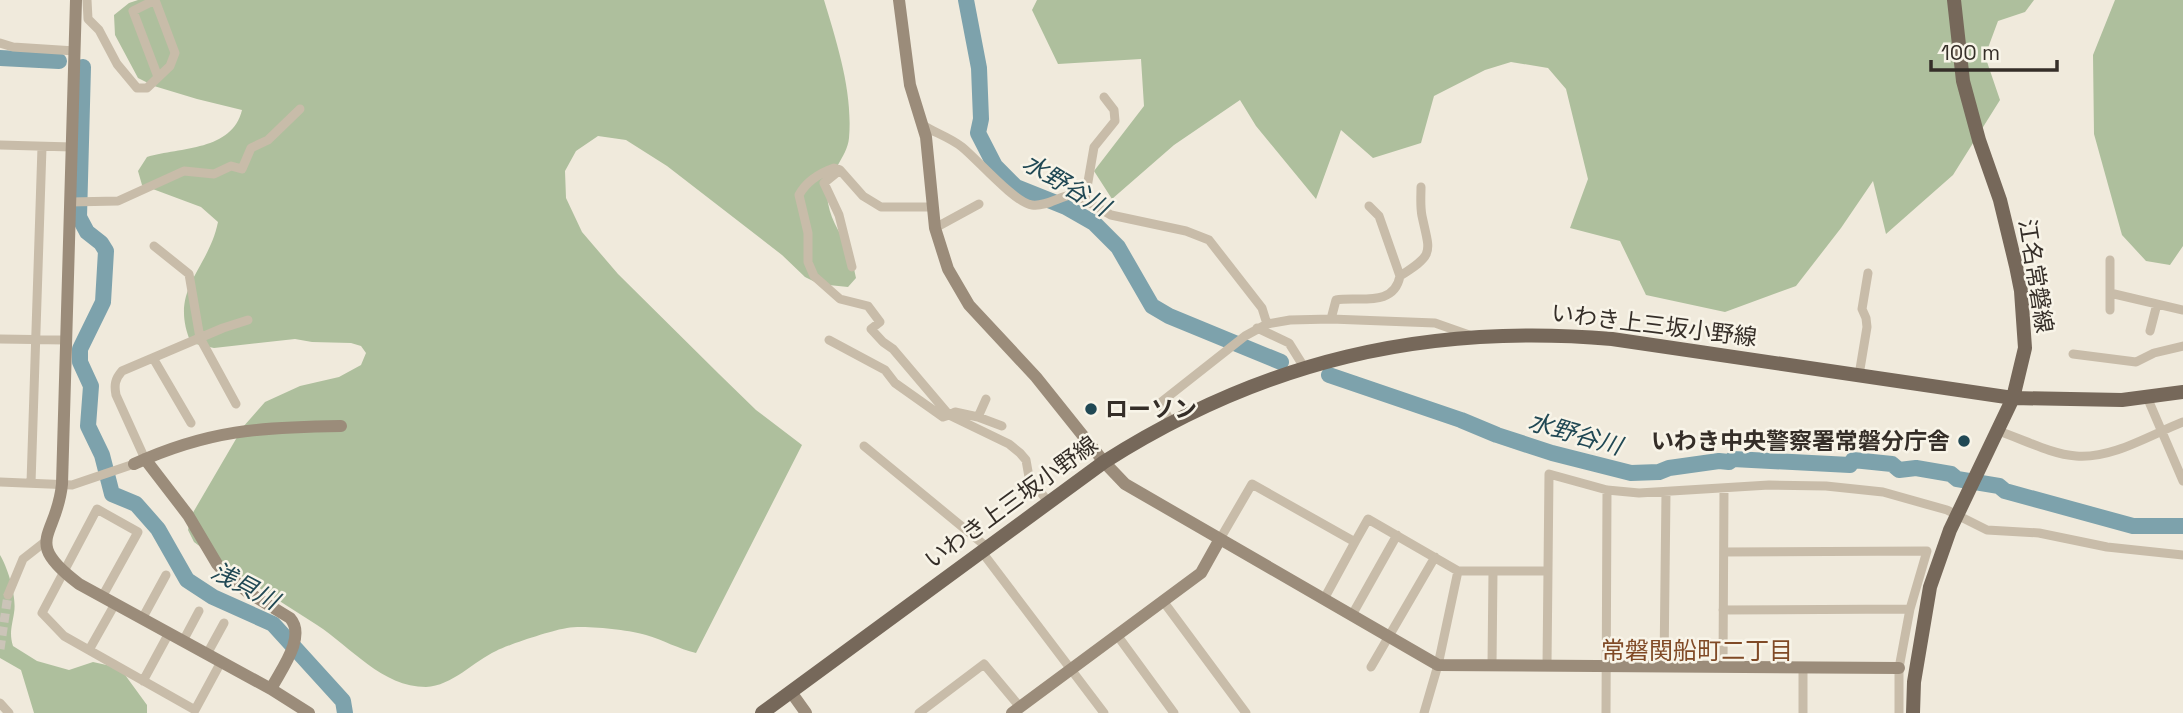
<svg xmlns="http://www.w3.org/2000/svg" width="2183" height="713" viewBox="0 0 2183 713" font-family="'Space Grotesk','Noto Sans JP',sans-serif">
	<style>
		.green { fill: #aebf9d }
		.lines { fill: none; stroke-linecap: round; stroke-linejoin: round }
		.river { stroke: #7da2ac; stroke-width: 16 }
		.street-tunnel { stroke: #cbc4b8; stroke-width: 9; stroke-dasharray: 9 4.5; stroke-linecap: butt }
		.street { stroke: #c8bca9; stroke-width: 9 }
		.secondary { stroke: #9b8c7a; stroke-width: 12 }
		.primary { stroke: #76685a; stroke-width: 14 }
		.poi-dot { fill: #204854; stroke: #f8f4e8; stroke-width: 2.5 }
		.labels { text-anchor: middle; stroke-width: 5; stroke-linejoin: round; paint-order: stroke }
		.street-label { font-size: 23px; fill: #352e28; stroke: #f8f4e8 }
		.poi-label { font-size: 23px; font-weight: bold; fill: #352e28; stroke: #f8f4e8; text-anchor: start }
		.water-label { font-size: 24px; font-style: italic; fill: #204854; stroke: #f8f4e8 }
		.neighbourhood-label { font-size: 24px; fill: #804a26; stroke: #f8f4e8 }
	</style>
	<rect width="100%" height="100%" fill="#f0eadc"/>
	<path class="green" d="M138 0H824C837 43 853 92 849 138 847 160 824 174 828 203 832 224 842 235 850 252 853 260 854 270 856 278L848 287 819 284 805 277 782 255 667 166 626 140 598 136 576 151 565 171 566 198 582 232 618 274 719 374 756 410 802 445 696 653C679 649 663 640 646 635 629 630 585 625 567 628 553 630 510 644 496 651 474 661 452 686 426 687 382 687 351 647 317 625 275 598 233 572 194 542L188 530 191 516 243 427 265 402 300 386 339 377 361 365 366 353 361 346 351 343 312 342 295 339 214 348 191 343C168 289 208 271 218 222L201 207 142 185 138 171 147 157C181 147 232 151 242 110L197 99 154 86 138 78 115 35 114 15 129 3Z
		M1037 0H2034L2025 12 1998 21 1985 56 2000 100 1953 175 1886 234 1873 181 1841 228 1796 286 1725 312 1646 295 1620 241 1570 228 1588 179 1566 89 1548 68 1511 62 1485 70 1434 96 1421 143 1373 158 1341 130 1316 199 1256 126 1240 100 1174 145 1112 199 1094 171 1144 106 1141 59 1058 64 1032 10Z
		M2115 0H2183V246L2170 265 2146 261 2122 235 2094 134 2093 55Z
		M0 555C8 568 17 598 14 613 12 626 9 633 13 646L37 661 69 670 93 662 120 668 147 705V713H34L21 670 0 658Z"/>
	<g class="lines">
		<path class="river" d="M966 0 979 68 981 119 978 133 995 166 1016 187 1066 207 1094 223 1118 247 1152 306 1169 316 1281 362
			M0 58 59 61
			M83 67 79 217 87 232 101 243 106 251 103 302 80 349V362L91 386 88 426 102 455 112 494 136 504 158 529 187 580 213 597 273 624 343 701 345 713
			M1329 375 1461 420 1497 435 1552 453 1631 473 1659 472 1669 468 1719 461 1729 462 1733 459 1850 465 1853 460 1892 464 1899 470 1916 468 1951 474 1957 479 1999 486 2005 491 2133 526H2183"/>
		<path class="street-tunnel" d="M0 649 8 595"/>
		<path class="street" d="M87 0 88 19 99 30 117 64 137 88H147L170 66 175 53 155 0 133 11 158 77
			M0 43 13 47 75 51
			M924 126C936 133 951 138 962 147 978 160 1015 203 1032 205 1046 207 1060 196 1074 194L1111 215 1186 231 1209 240 1262 308 1267 324
			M0 145 72 147
			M840 170 834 168C820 173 806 182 799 195L808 233V262L814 276 840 299 868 306 880 322 871 329 883 342 893 349 949 415 955 412 978 417 986 399
			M1085 199 1094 147 1115 121 1114 110 1104 97
			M70 202 118 201 184 171 214 174 231 166 242 169 251 148 268 140 300 109
			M935 228 979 204
			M154 246 189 274 200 338 236 404
			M2110 260V310
			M852 267 839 215 824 183 840 170 863 196 881 207H932
			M1400 276C1435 254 1430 253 1422 216 1420 206 1421 196 1421 187
			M2110 293 2183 310
			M1331 319 1336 300C1358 296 1394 308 1400 276L1379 216 1369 206
			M1257 328 1289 343 1304 367
			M2150 331 2157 304
			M0 339 65 340
			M829 340 885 370 895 383 943 417 949 415 1009 444 1020 453 1026 460 1029 477 1049 503
			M2073 354 2136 362 2154 353 2183 346
			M153 358 191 423
			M1859 375 1867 327 1866 318 1862 309 1868 273
			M2147 397 2183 481
			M978 417 1002 426
			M1171 422 1160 403 1245 336 1267 324 1290 320 1331 319 1435 323 1472 336
			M1998 431C2023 439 2050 454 2076 456 2112 459 2150 435 2183 422
			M864 446 988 548
			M145 459 116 395C114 385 115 379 122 371L223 328 248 320
			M0 482 72 485 134 464
			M31 483 42 147
			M1220 539 1252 484 1355 542 1368 519 1458 571H1547
			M982 552 1104 713
			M1724 552 1927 551 1910 609 1899 668V713
			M8 595 23 559 46 541
			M102 597 138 532 97 509 42 613 64 636 195 710 221 662
			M1324 599 1355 542
			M1163 601 1246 713
			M1723 610 1910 609
			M1352 615 1397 535
			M142 619 166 575
			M1117 635 1174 713
			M183 641 199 611
			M89 650 115 604
			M207 654 224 623
			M1492 665 1493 571
			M1547 665 1549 474 1607 490 1639 493 1769 485 1826 486 1883 492 1947 510 1987 530 2039 533 2107 547 2183 555
			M1371 667 1435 557
			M1664 667 1666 492
			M1723 667 1724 489
			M1803 668V713
			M143 681 169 633
			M0 703 9 713
			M919 713 984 664 1020 707
			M1424 713 1438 665 1458 571
			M1606 713 1607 490"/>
		<path class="secondary" d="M76 0 62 484C57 538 21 540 79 584L271 689 309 713
			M899 0 910 85 926 137 935 228 948 269 969 305 1036 377 1104 462 1125 484 1438 665 1899 668
			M145 459 188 515 217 564 226 574 249 593 290 618C307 637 280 671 271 689
			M134 464C208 430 261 427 341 426
			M791 692 806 713
			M1012 713 1201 573 1220 539"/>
		<path class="primary" d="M762 713 1104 462C1263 361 1424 323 1612 339L2013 398 2122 400 2183 392
			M1913 713 1914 682 1930 587 1950 530 2013 398 2025 348 2021 291 2016 266 2000 200 1979 140 1963 81 1954 0"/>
	</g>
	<g class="poi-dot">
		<circle cx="1091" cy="409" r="7"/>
		<circle cx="1964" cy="441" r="7"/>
	</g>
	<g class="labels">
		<g class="street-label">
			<text transform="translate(2036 276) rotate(81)" y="8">江名常磐線</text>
			<text transform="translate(1654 325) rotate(7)" y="8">いわき上三坂小野線</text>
			<text transform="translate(1011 502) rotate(-36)" y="8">いわき上三坂小野線</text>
		</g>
		<g class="poi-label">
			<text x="1105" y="417">ローソン</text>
			<text x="1950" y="449" text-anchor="end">いわき中央警察署常磐分庁舎</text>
		</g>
		<g class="water-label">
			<text transform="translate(1066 185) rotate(31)" y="8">水野谷川</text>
			<text transform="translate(1575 434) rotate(16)" y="8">水野谷川</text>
			<text transform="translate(245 586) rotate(28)" y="8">浅貝川</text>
		</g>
		<g class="neighbourhood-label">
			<text x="1697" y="659">常磐関船町二丁目</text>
		</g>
	</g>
	<path d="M1931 60v10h126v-10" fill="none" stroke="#352e28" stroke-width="3.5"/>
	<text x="1941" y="60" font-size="21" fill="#352e28" stroke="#f8f4e8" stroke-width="5" paint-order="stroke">100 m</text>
</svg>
